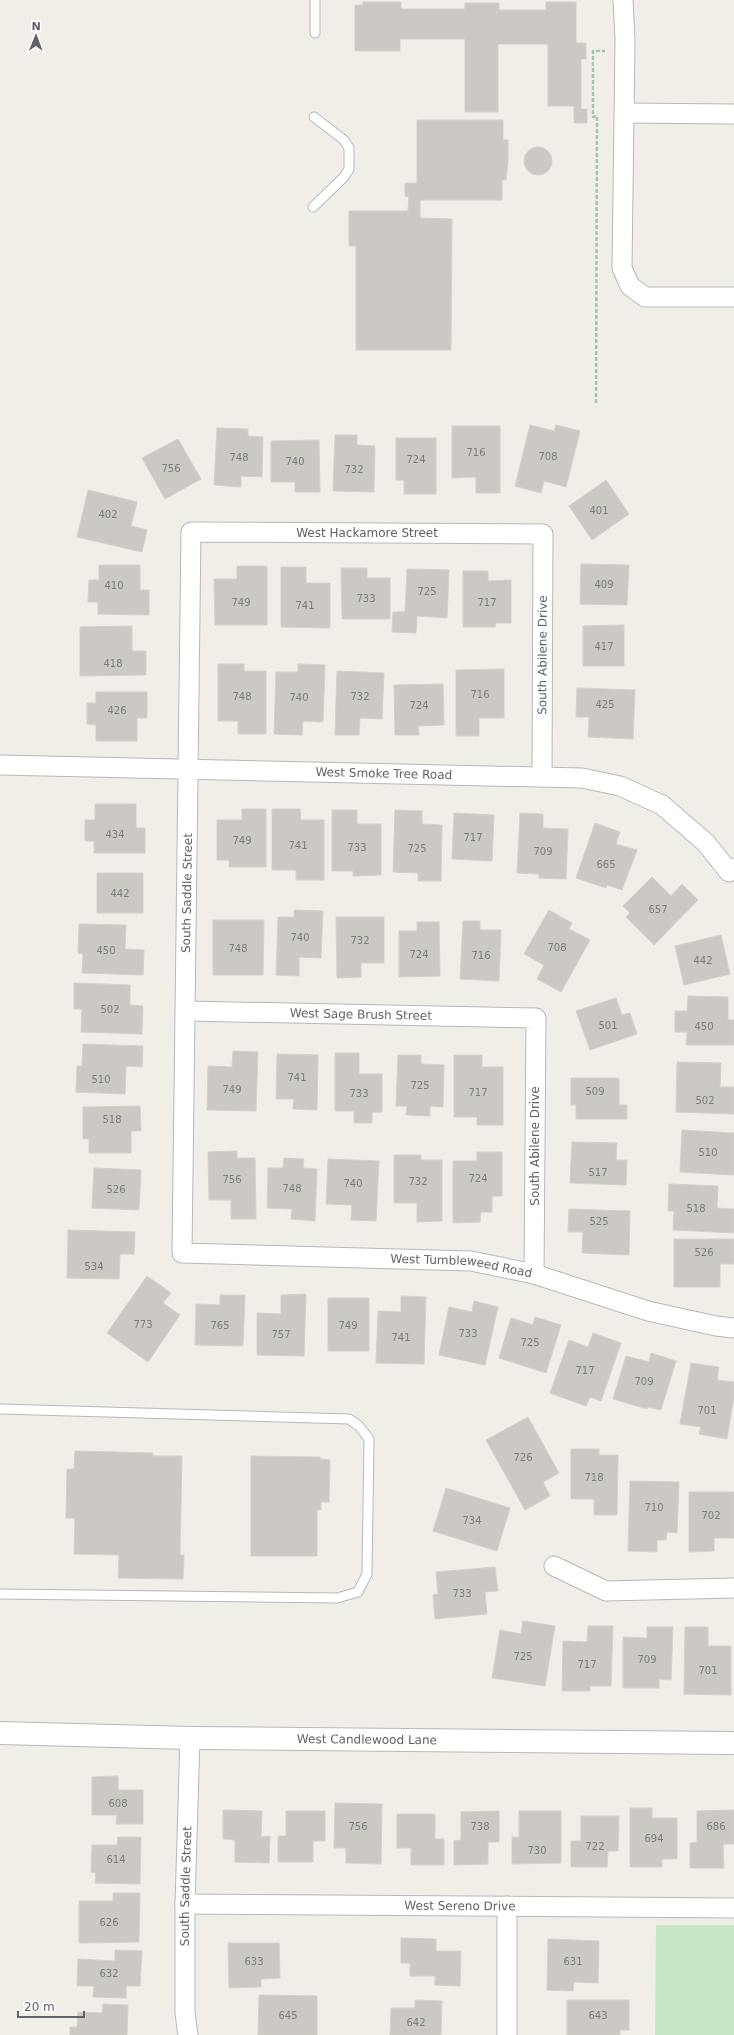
<svg xmlns="http://www.w3.org/2000/svg" width="734" height="2035" viewBox="0 0 734 2035" font-family="'DejaVu Sans',sans-serif">
	<style>
		.green { fill: #c6e8c5 }
		.building { fill: #ccc9c5; stroke: #d6d0c6 }
		.lines { fill: none; stroke-linecap: round; stroke-linejoin: round }
		.service-casing { stroke: #b5b8bc; stroke-width: 11 }
		.minor-casing { stroke: #b5b8bc; stroke-width: 21 }
		.tertiary-casing { stroke: #b5b8bc; stroke-width: 24 }
		.path { stroke: #9ec9a8; stroke-width: 2.5; stroke-dasharray: 4 2; stroke-linecap: butt }
		.service { stroke: #fff; stroke-width: 9 }
		.minor { stroke: #fff; stroke-width: 19 }
		.tertiary { stroke: #fff; stroke-width: 22 }
		.labels { text-anchor: middle; stroke-width: 3; stroke-linejoin: round; paint-order: stroke }
		.number-label { font-size: 10px; fill: #7a7c7f }
		.street-label { font-size: 12px; fill: #5f6368; stroke: #fff }
	</style>
	<rect width="100%" height="100%" fill="#f1eee8"/>
	<path class="green" d="M656 1925H734V2035H655Z"/>
	<path class="building" d="M363 2H401V9H465V3H499V10H546V2H576V43H586V59H581V109H587V123H574V106H548V44H498V112H465V39H400V51H355V5H363Z
		M417 120H503V140H508V162L506 180H502V200H420V218L452 219 451 350H356V246H349V211H408L409 197 405 196V183H417Z
		M524 161a14 14 0 1 1 28 0a14 14 0 1 1-28 0Z
		M530 425 554 431 556 425 580 431 566 487 544 481 541 493 515 486Z
		M452 426H500V493H476V477L452 478Z
		M217 428 248 429V436L263 437 262 477 241 476V487L214 485Z
		M335 435H357V445L375 446 374 492 333 491Z
		M396 438H436V494H404V480H396Z
		M178 439 201 479 165 499 142 458Z
		M319 440 320 492H295V482H271V441Z
		M606 480 629 514 592 540 569 506Z
		M88 490 137 502 131 526 147 530 142 552 77 537Z
		M581 564 629 565 627 605 580 604Z
		M99 565H140V590H149V615L98 614V602H88L89 580H99Z
		M237 566H267V625H215L214 579H237Z
		M281 567H306V583H330V628L281 627Z
		M341 568H367V578H390V619H342Z
		M407 569 449 570 447 618 417 616 416 633 392 632 393 612H405Z
		M463 571H488V581L511 580V623H496L495 627H463Z
		M624 625V666H583V626Z
		M132 626V651H146V675L80 676V627Z
		M218 664H244V671H266V734H238V721H218Z
		M298 664 325 665 323 722 303 721 302 735 274 734 276 672H298Z
		M504 669V718H479V736H456V670Z
		M337 671 384 673 382 719 360 718 359 735H335Z
		M443 684 444 725 418 726 419 735H395L394 685Z
		M577 688 635 690 633 739 588 737 589 717H576Z
		M96 692H147V718H137V741H96V725L87 724V703H96Z
		M95 804H136V828H145V853H94V841H85V820H95Z
		M242 809H266V867H229V860H217V820H242Z
		M272 809H300L301 820H324V880H296V870H272Z
		M332 810H357V824H381V875L353 876V871H332Z
		M395 810 422 811V824L442 825 441 881H418V873L393 872Z
		M454 813 494 815 492 861 452 859Z
		M520 813 543 814V828L568 829 566 879 539 878V874L517 873Z
		M595 823 620 832 616 844 637 850 622 890 607 885 606 888 576 878Z
		M97 873H143V913H97Z
		M652 877 671 896 682 884 698 900 654 945 626 917 630 913 623 906Z
		M294 910 323 911 321 958 299 957V976L276 975 278 917H294Z
		M549 910 572 923 569 929 590 940 561 992 537 979 544 965 524 954Z
		M336 917H384V963H361V977L337 978Z
		M213 920H264L263 975H213Z
		M463 921H480V930H501L499 981 460 979Z
		M417 922H439L440 976 399 977V931H417Z
		M79 924 126 925 125 949 144 950 143 975 82 973 83 954 78 953Z
		M721 935 730 974 684 985 675 946Z
		M74 983 130 985V1005L143 1006 142 1034 81 1032 82 1009H74Z
		M688 996 728 997V1020H734V1045H686L687 1032H675V1011H687Z
		M616 998 622 1015 630 1013 637 1034 590 1050 576 1011Z
		M83 1044 143 1046 142 1067 126 1066 125 1094 76 1092 77 1066H82Z
		M233 1051 258 1052 256 1111 207 1110 208 1066 232 1067Z
		M335 1053H359V1074H382V1112H372V1123H354V1111H335Z
		M277 1054 318 1055 317 1110 293 1109 294 1099H276Z
		M398 1055H421V1064L444 1065 443 1107 430 1106V1116L406 1115 407 1106H396Z
		M454 1055H482V1067H503V1125H477V1117H454Z
		M677 1062 721 1063 720 1087H734V1114L676 1112Z
		M571 1078H619V1105H627V1119H576V1105H571Z
		M140 1106 141 1131H131V1153H89V1139H83V1107Z
		M682 1130 734 1133V1175L680 1172Z
		M572 1142 617 1143 616 1160H627L626 1185 570 1183Z
		M237 1151V1158H255L256 1219H231V1200H209L208 1152Z
		M477 1152H502V1196H492V1212H481L480 1222 453 1223V1161H477Z
		M394 1155H421V1160H442V1221L417 1222V1203H394Z
		M284 1158 304 1159 303 1168 317 1169 315 1221 291 1219 292 1209 267 1208 268 1168H283Z
		M328 1159 379 1161 376 1221 351 1220 352 1205 326 1204Z
		M94 1168 141 1170 139 1210 92 1208Z
		M669 1184 718 1186 717 1208 734 1209V1233L673 1230 674 1211H668Z
		M569 1209 630 1211 629 1255 582 1253 583 1232H568Z
		M68 1230 135 1232 134 1254H120L119 1279 67 1278Z
		M674 1239H734V1264H720V1287H674Z
		M147 1276 171 1293 163 1303 180 1315 148 1362 107 1333Z
		M306 1294 304 1356 257 1355V1313L281 1314V1295Z
		M220 1295H245L243 1346 195 1345 196 1304 220 1305Z
		M401 1296 426 1297 424 1364 376 1363 378 1311 401 1312Z
		M328 1298H369V1351H328Z
		M474 1301 498 1307 485 1365 439 1355 449 1307 472 1312Z
		M535 1317 561 1325 546 1373 499 1358 511 1318 533 1325Z
		M593 1333 621 1343 601 1401 590 1397 586 1406 550 1393 569 1340 588 1347Z
		M651 1353 676 1361 661 1410 648 1407 647 1409 613 1399 626 1356 649 1362Z
		M691 1363 719 1367 717 1380 734 1382V1396L727 1439 699 1434 701 1427 680 1424Z
		M528 1417 559 1473 543 1482 550 1496 525 1510 486 1440Z
		M571 1449H599V1455H618L617 1515H594V1499H571Z
		M75 1451 153 1453V1456H182L180 1555H184L183 1579 118 1578 119 1555 74 1554 75 1518H66L67 1469H74Z
		M251 1456 320 1457V1459L330 1460 329 1502H321V1510H317V1556H251Z
		M630 1481 679 1482 677 1533 667 1532 666 1540H657V1552L628 1551Z
		M446 1488 510 1508 497 1551 433 1531Z
		M689 1492H734V1538H714V1551L689 1552Z
		M495 1567 498 1591 485 1592 487 1614 435 1619 433 1595 438 1594 436 1572Z
		M523 1621 555 1626 545 1686 492 1678 500 1630 521 1634Z
		M588 1626H613L611 1686H590V1691H562L563 1641 587 1642Z
		M647 1627H673L671 1680 659 1679V1688H623V1637L647 1638Z
		M685 1627H708V1646H731V1695L684 1694Z
		M118 1776V1790H143V1824H116L117 1815H92V1777Z
		M335 1803 382 1804 381 1864 346 1863V1848H334Z
		M630 1808H652V1818H677V1859H662V1867H630Z
		M223 1810 262 1811 261 1837 270 1836 269 1863 235 1862V1840L223 1839Z
		M734 1810V1844H723L724 1868H690V1843L697 1842V1811Z
		M286 1811H325V1841H313V1862H278V1836H286Z
		M499 1811V1842H488V1864L454 1865V1841L461 1840V1812Z
		M519 1811H561V1863L512 1864V1837H519Z
		M397 1814H435V1839H444V1865H411V1848H397Z
		M581 1816H619L618 1851H608L607 1867H571V1841H581Z
		M118 1837H141L140 1884 95 1883 96 1873 91 1872 92 1845H117Z
		M113 1893H140L139 1942 79 1943V1901H113Z
		M401 1938 436 1939V1951H461L460 1986 435 1985V1976H410V1963H401Z
		M548 1939 599 1941 598 1983 574 1982 573 1991 547 1990Z
		M228 1943H279L280 1978 261 1979V1987L229 1988Z
		M115 1950 142 1951 140 1986H126V1998L93 1997 94 1986H77L78 1959 115 1961Z
		M259 1995 317 1996V2035H258Z
		M415 2000 442 2001 441 2035H390L391 2008H415Z
		M567 2000H629V2030H620V2035H567Z
		M103 2004 128 2005 127 2035H70V2027H77L78 2012 102 2013Z"/>
	<g class="lines">
		<g class="service-casing">
			<path id="service" d="M315 33V0
				M313 207 344 177 349 169V148L344 140 314 117
				M0 1409 349 1419 359 1426 369 1439 367 1574 358 1592 337 1598 0 1594"/>
		</g>
		<g class="minor-casing">
			<g id="minor">
				<path d="M623 0 625 39 622 268 630 286 645 297H734"/>
				<path d="M625 113 734 114"/>
				<path id="s1" d="M0 765 582 778 620 786 662 805 706 843 729 872 734 868"/>
				<path id="s2" d="M542 777 543 534 191 532 182 1253 471 1261 534 1274 648 1311 716 1326 734 1328"/>
				<path id="s3" d="M186 1011 536 1018 534 1274"/>
				<path d="M554 1566 606 1591 734 1588"/>
				<path id="s4" d="M185 1904 734 1908"/>
				<path id="s5" d="M188 2035 185 2013V1904L190 1738"/>
				<path d="M507 2035V1906"/>
			</g>
		</g>
		<g class="tertiary-casing">
			<g id="tertiary">
				<path id="s6" d="M0 1733 190 1738 734 1743"/>
			</g>
		</g>
		<path class="path" d="M596 403 597 116 593 117V51H605"/>
		<use href="#service" class="service"/>
		<use href="#minor" class="minor"/>
		<use href="#tertiary" class="tertiary"/>
	</g>
	<g class="labels">
		<g class="number-label">
			<text x="476" y="456">716</text>
			<text x="548" y="460">708</text>
			<text x="239" y="461">748</text>
			<text x="416" y="463">724</text>
			<text x="295" y="465">740</text>
			<text x="171" y="472">756</text>
			<text x="354" y="473">732</text>
			<text x="599" y="514">401</text>
			<text x="108" y="518">402</text>
			<text x="604" y="588">409</text>
			<text x="114" y="589">410</text>
			<text x="427" y="595">725</text>
			<text x="366" y="602">733</text>
			<text x="241" y="606">749</text>
			<text x="487" y="606">717</text>
			<text x="305" y="609">741</text>
			<text x="604" y="650">417</text>
			<text x="113" y="667">418</text>
			<text x="480" y="698">716</text>
			<text x="242" y="700">748</text>
			<text x="360" y="700">732</text>
			<text x="299" y="701">740</text>
			<text x="605" y="708">425</text>
			<text x="419" y="709">724</text>
			<text x="117" y="714">426</text>
			<text x="115" y="838">434</text>
			<text x="473" y="841">717</text>
			<text x="242" y="844">749</text>
			<text x="298" y="849">741</text>
			<text x="357" y="851">733</text>
			<text x="417" y="852">725</text>
			<text x="543" y="855">709</text>
			<text x="606" y="868">665</text>
			<text x="120" y="897">442</text>
			<text x="658" y="913">657</text>
			<text x="300" y="941">740</text>
			<text x="360" y="944">732</text>
			<text x="557" y="951">708</text>
			<text x="238" y="952">748</text>
			<text x="106" y="954">450</text>
			<text x="419" y="958">724</text>
			<text x="481" y="959">716</text>
			<text x="703" y="964">442</text>
			<text x="110" y="1013">502</text>
			<text x="608" y="1029">501</text>
			<text x="704" y="1030">450</text>
			<text x="297" y="1081">741</text>
			<text x="101" y="1083">510</text>
			<text x="420" y="1089">725</text>
			<text x="232" y="1093">749</text>
			<text x="595" y="1095">509</text>
			<text x="478" y="1096">717</text>
			<text x="359" y="1097">733</text>
			<text x="705" y="1104">502</text>
			<text x="112" y="1123">518</text>
			<text x="708" y="1156">510</text>
			<text x="598" y="1176">517</text>
			<text x="478" y="1182">724</text>
			<text x="232" y="1183">756</text>
			<text x="418" y="1185">732</text>
			<text x="353" y="1187">740</text>
			<text x="292" y="1192">748</text>
			<text x="116" y="1193">526</text>
			<text x="696" y="1212">518</text>
			<text x="599" y="1225">525</text>
			<text x="704" y="1256">526</text>
			<text x="94" y="1270">534</text>
			<text x="143" y="1328">773</text>
			<text x="220" y="1329">765</text>
			<text x="348" y="1329">749</text>
			<text x="468" y="1337">733</text>
			<text x="281" y="1338">757</text>
			<text x="401" y="1341">741</text>
			<text x="530" y="1346">725</text>
			<text x="585" y="1374">717</text>
			<text x="644" y="1385">709</text>
			<text x="707" y="1414">701</text>
			<text x="523" y="1461">726</text>
			<text x="594" y="1481">718</text>
			<text x="654" y="1511">710</text>
			<text x="711" y="1519">702</text>
			<text x="472" y="1524">734</text>
			<text x="462" y="1597">733</text>
			<text x="523" y="1660">725</text>
			<text x="647" y="1663">709</text>
			<text x="587" y="1668">717</text>
			<text x="708" y="1674">701</text>
			<text x="118" y="1807">608</text>
			<text x="358" y="1830">756</text>
			<text x="480" y="1830">738</text>
			<text x="716" y="1830">686</text>
			<text x="654" y="1842">694</text>
			<text x="595" y="1850">722</text>
			<text x="537" y="1854">730</text>
			<text x="116" y="1863">614</text>
			<text x="109" y="1926">626</text>
			<text x="254" y="1965">633</text>
			<text x="573" y="1965">631</text>
			<text x="109" y="1977">632</text>
			<text x="288" y="2019">645</text>
			<text x="598" y="2019">643</text>
			<text x="416" y="2026">642</text>
		</g>
		<g class="street-label">
			<text x="367" y="537">West Hackamore Street</text>
			<text dy="4" stroke="none"><textPath href="#s2" startOffset="122">South Abilene Drive</textPath></text>
			<text dy="4" stroke="none"><textPath href="#s1" startOffset="384">West Smoke Tree Road</textPath></text>
			<text transform="translate(187 893) rotate(-89)" y="4">South Saddle Street</text>
			<text dy="4" stroke="none"><textPath href="#s3" startOffset="175">West Sage Brush Street</textPath></text>
			<text transform="translate(535 1146) rotate(-90)" y="4">South Abilene Drive</text>
			<text dy="4" stroke="none"><textPath href="#s2" startOffset="1596">West Tumbleweed Road</textPath></text>
			<text dy="4" stroke="none"><textPath href="#s6" startOffset="367">West Candlewood Lane</textPath></text>
			<text dy="4" stroke="none"><textPath href="#s5" startOffset="149">South Saddle Street</textPath></text>
			<text dy="4" stroke="none"><textPath href="#s4" startOffset="275">West Sereno Drive</textPath></text>
		</g>
	</g>
	<g transform="translate(36 36) rotate(1)" stroke="#ffffff" stroke-width="3" paint-order="stroke">
	<path d="M0-3L7 15L0 10L-7 15Z" fill="#5f6368"/>
	<text y="-6" font-size="11" font-weight="bold" text-anchor="middle" fill="#5f6368">N</text>
	</g>
	<path d="M18 2011v6h66v-6" fill="none" stroke="#5f6368" stroke-width="2"/>
	<text x="24" y="2011" font-size="12" fill="#5f6368" stroke="#ffffff" stroke-width="3" paint-order="stroke">20 m</text>
</svg>
